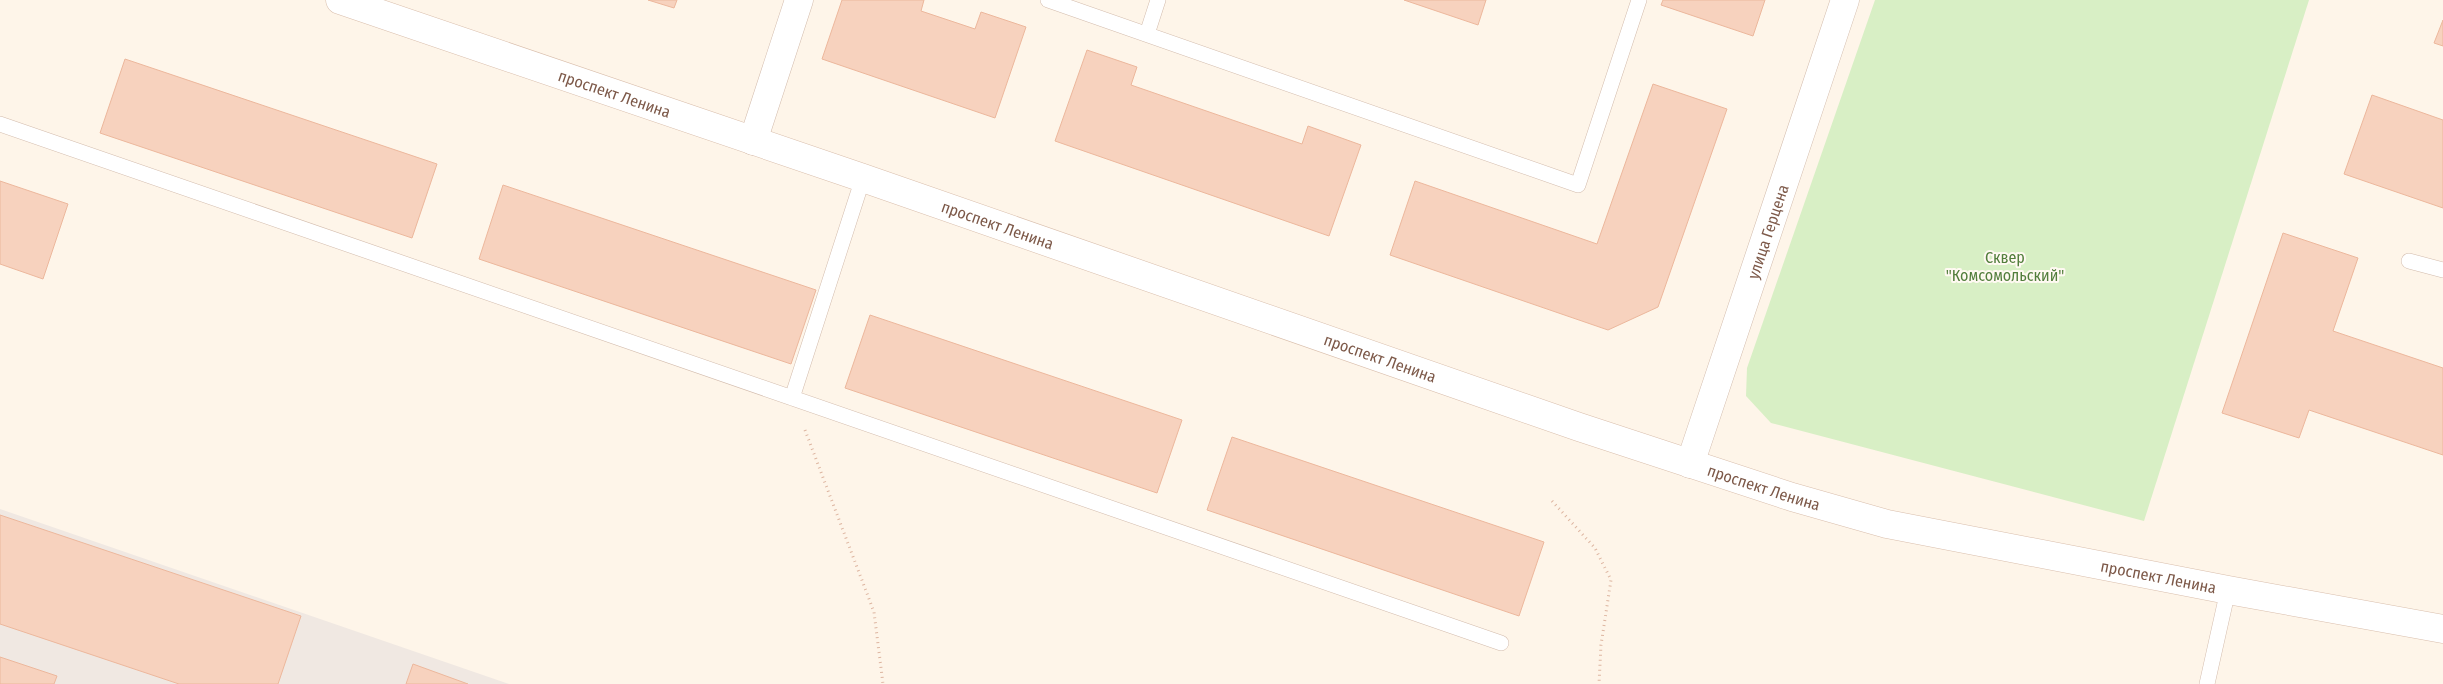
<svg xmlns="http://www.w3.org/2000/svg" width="2443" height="684" viewBox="0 0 2443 684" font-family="'Fira Sans Condensed',sans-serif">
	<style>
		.industrial { fill: #f0e8e2 }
		.green { fill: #d8efc5 }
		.building { fill: #f7d2be; stroke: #ecb79c }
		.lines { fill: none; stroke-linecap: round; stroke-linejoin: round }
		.lane-casing { stroke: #d3bcad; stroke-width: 16 }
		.street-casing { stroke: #d3bcad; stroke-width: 29 }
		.secondary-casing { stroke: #d9beac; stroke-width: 29 }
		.path { stroke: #ddb5a0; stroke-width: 3; stroke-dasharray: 1 4; stroke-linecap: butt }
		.lane { stroke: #fff; stroke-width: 15 }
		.street { stroke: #fff; stroke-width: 28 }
		.secondary { stroke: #fff; stroke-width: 28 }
		.labels { text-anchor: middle; stroke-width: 4; stroke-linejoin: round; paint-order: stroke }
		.street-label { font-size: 16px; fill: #7d5949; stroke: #fff9f2 }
		.park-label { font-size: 16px; fill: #527e3c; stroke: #fff9f2 }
	</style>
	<rect width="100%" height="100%" fill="#fef5e9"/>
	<path class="industrial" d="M0 509 509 684H0Z"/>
	<path class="green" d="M1875 0H2309L2144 521 1771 423 1746 396 1747 368Z"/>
	<path class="building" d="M648 0H677L674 8Z
		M842 0H924L921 11 975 29 981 12 1026 27 995 118 822 59Z
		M1404 0H1486L1478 25Z
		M1663 0H1765L1753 36 1661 5Z
		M2443 20V46L2434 43Z
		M1087 50 1137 67 1131 85 1302 144 1308 126 1361 145 1329 236 1055 141Z
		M125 59 437 164 412 238 100 133Z
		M1653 84 1727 109 1658 307 1608 330 1390 255 1415 181 1597 244Z
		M2372 95 2443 120V208L2344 174Z
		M0 181 68 204 43 279 0 264Z
		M503 185 816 290 791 364 479 259Z
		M2283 233 2358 258 2333 331 2443 368V455L2309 410 2299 438 2222 413Z
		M870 315 1182 420 1157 493 845 388Z
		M1232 437 1544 542 1519 616 1207 510Z
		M0 515 301 616 278 684H179L0 624Z
		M0 657 57 676 54 684H0Z
		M413 664 468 684H406Z"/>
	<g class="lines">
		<g class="lane-casing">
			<path id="lane" d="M1048 0 1578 185 1639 0
				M1147 34 1158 0
				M0 124 1501 643
				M2409 261 2443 270
				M792 398 863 178
				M2207 684 2228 590"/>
		</g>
		<g class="street-casing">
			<g id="street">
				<path d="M753 141 799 0"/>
				<path id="s1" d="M1690 464 1845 0"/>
			</g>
		</g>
		<g class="secondary-casing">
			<g id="secondary">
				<path id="s2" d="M340 0 863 178 1579 427 1792 497 1887 524 2228 590 2443 629"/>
			</g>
		</g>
		<path class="path" d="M805 430 874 612 883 684
			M1552 501 1595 548 1611 580 1601 645 1599 684"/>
		<use href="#lane" class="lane"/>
		<use href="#street" class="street"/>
		<use href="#secondary" class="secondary"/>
	</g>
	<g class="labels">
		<g class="street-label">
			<text dy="6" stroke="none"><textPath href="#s2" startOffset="290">проспект Ленина</textPath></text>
			<text dy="6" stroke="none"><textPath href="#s2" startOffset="695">проспект Ленина</textPath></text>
			<text dy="6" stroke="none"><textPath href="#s1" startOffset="245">улица Герцена</textPath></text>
			<text dy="6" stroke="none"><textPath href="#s2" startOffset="1100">проспект Ленина</textPath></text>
			<text dy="6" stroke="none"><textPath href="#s2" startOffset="1505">проспект Ленина</textPath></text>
			<text dy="6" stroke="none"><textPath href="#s2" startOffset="1910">проспект Ленина</textPath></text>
		</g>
		<g class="park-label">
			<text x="2005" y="263">Сквер<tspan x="2005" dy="18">"Комсомольский"</tspan></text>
		</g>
	</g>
</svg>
